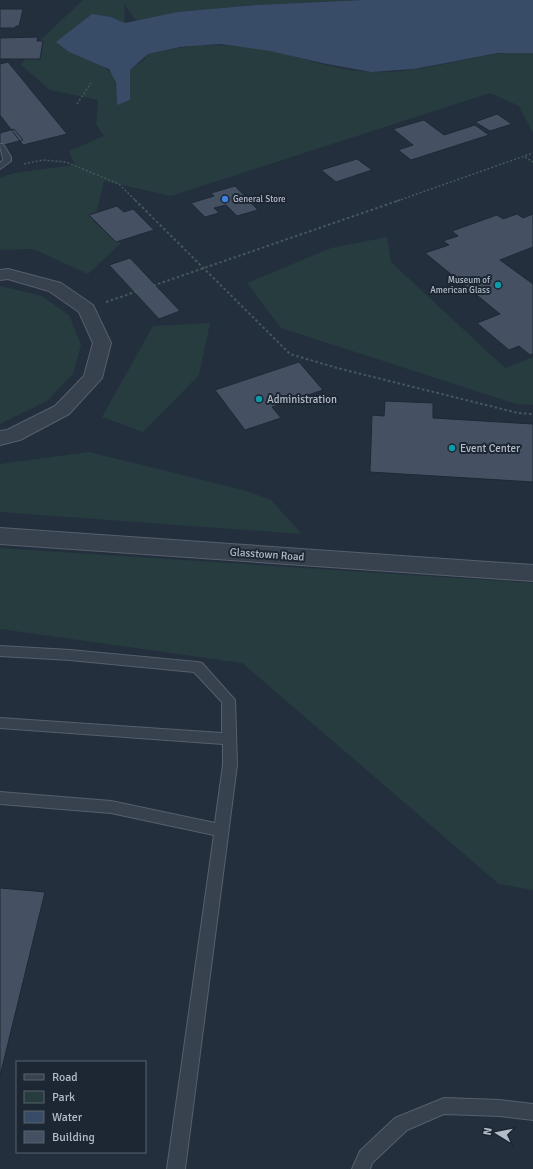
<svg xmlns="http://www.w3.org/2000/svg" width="533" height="1169" viewBox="0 0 533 1169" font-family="Signika,sans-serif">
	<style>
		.green { fill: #263c3f }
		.water { fill: #394c67 }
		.building { fill: #455162; stroke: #1f2835 }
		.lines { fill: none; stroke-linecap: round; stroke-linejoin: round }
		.service-casing { stroke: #565f6c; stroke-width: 2 }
		.minor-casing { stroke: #565f6c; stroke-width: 2 }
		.path-far1 { stroke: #44595c; stroke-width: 1.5; stroke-dasharray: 2 2; stroke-linecap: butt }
		.path { stroke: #44595c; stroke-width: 2; stroke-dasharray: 2.5 2.5; stroke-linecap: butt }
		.service { fill: #38414e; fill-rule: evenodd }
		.minor { fill: #38414e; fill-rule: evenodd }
		.shop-dot { fill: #3f7fe0; stroke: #1d2633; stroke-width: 1.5 }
		.culture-dot { fill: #0f9aa8; stroke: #1d2633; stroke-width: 1.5 }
		.labels { text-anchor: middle; stroke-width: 4; stroke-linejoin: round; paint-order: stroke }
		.far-poi-label { font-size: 9px; fill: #b4bcc9; stroke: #1d2633; text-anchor: start }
		.poi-label { font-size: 11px; fill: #b4bcc9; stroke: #1d2633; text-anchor: start }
		.street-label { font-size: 11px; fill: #b4bcc9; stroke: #1d2633 }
	</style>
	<rect width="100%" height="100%" fill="#242f3e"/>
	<path class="green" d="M83 0H363L257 5 177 12 136 21 124 4 125 23 111 17 98 63C117 74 116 84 117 104L130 100V70L145 59 148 54C192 44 226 42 271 51 304 57 337 71 371 72 413 74 455 60 497 54 508 52 521 53 533 53V133L519 106 490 93 171 196 104 181 94 222 121 243 88 274 33 249 0 250V178L14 173 75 165 69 151 104 136 96 124 98 100 50 90 21 65 34 46Z
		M387 237 391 262 505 368 533 357V405L516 404 281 328 247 283 331 248Z
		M0 286 42 296 69 315 81 345 73 374 47 401 0 424Z
		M210 323 199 375 143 432 102 417 153 326Z
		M89 452 247 491 271 500 302 534 0 512V464Z
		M0 548 533 583V890L499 884 242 663 0 629Z"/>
	<path class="water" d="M363 0H533V53H498L414 69 371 72 327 64 270 51 221 44 180 47 148 54 130 70V100L117 105 116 83 109 69 69 52 56 42 92 14 111 17 125 23 177 12 257 5Z"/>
	<path class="building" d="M0 9H23L19 26H16L15 28H0Z
		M38 37 37 41H43L40 59H0V38Z
		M8 62 67 134 23 145 0 115V64Z
		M497 114 512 124 490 131 475 122Z
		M424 120 444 135 475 125 489 135 411 160 398 150 413 145 393 129Z
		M14 129 23 140 0 146V133Z
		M357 159 372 170 336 182 321 170Z
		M235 186 258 210 237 216 226 205 214 208 219 213 205 217 191 203 214 196 211 193Z
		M117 206 124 212 133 209 154 230 116 242 89 215Z
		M517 214 523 218 533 214V247L500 260 533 284V354L530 355 519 346 509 350 477 323 500 314 425 253 449 245 443 241 458 236 452 231 497 215 503 219Z
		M130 258 180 311 159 319 109 265Z
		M299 362 323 390 272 407 281 418 245 430 215 390Z
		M385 401 433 403V418L533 424V482L370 472 372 415 384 416Z
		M0 888 45 892 0 1076Z"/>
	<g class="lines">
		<g class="service-casing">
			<path id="service" d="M0 144H3L11 157V161L0 169V163L3 160C3 155 0 150 0 144Z
				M0 646 70 650 197 662 202 663 235 700 237 765 185 1169H167L214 835 111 813 0 804V792L111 801 215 823 223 765V744L0 728V718L222 733V702L194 672 70 660 0 656Z
				M444 1098 500 1100 533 1104V1120L500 1116 444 1114 407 1130 372 1163 370 1169H352L360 1151 395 1118Z"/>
		</g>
		<g class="minor-casing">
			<path id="minor" d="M8 269 61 283 93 305 111 343 102 378 69 414 20 440 0 445V431L7 430 55 406 84 376 93 343 79 312 49 291 8 279 0 280V270Z
				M0 528 533 565V581L0 544Z"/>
		</g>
		<path class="path-far1" d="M77 104 91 83
			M525 157 533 162
			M24 164 43 160 66 162 119 184 136 201
			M397 201 533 153"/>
		<path class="path" d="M135 200 290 354 337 368 518 413 533 414
			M106 302 400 200"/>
		<use href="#service" class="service"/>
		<use href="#minor" class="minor"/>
	</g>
	<circle class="shop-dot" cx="225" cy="199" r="4"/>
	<g class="culture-dot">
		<circle cx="498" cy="285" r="4"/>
		<circle cx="259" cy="399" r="4"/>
		<circle cx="452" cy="448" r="4"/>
	</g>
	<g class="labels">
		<g class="far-poi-label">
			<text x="233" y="202">General Store</text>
			<text x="490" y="283" text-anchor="end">Museum of<tspan x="490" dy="10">American Glass</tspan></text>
		</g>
		<g class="poi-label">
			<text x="267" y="403">Administration</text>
			<text x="460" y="452">Event Center</text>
		</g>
		<g class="street-label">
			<text transform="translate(267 554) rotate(4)" y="4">Glasstown Road</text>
		</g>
	</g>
	<rect x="16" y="1061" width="130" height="92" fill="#1d2633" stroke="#59626f"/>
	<rect x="24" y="1074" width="20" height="6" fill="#38414e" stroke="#59626f"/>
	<text x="52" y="1081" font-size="12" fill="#b4bcc9">Road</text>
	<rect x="24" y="1091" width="20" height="12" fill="#263c3f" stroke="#59626f"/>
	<text x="52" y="1101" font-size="12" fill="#b4bcc9">Park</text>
	<rect x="24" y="1111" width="20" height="12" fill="#394c67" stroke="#59626f"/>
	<text x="52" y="1121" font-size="12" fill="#b4bcc9">Water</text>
	<rect x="24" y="1131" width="20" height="12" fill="#455162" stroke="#59626f"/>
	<text x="52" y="1141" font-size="12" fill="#b4bcc9">Building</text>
	<g transform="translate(497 1133) rotate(280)" stroke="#1d2633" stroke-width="3" paint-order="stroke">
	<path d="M0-3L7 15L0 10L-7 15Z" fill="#b4bcc9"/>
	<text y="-6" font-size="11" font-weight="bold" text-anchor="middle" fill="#b4bcc9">N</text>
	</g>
</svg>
